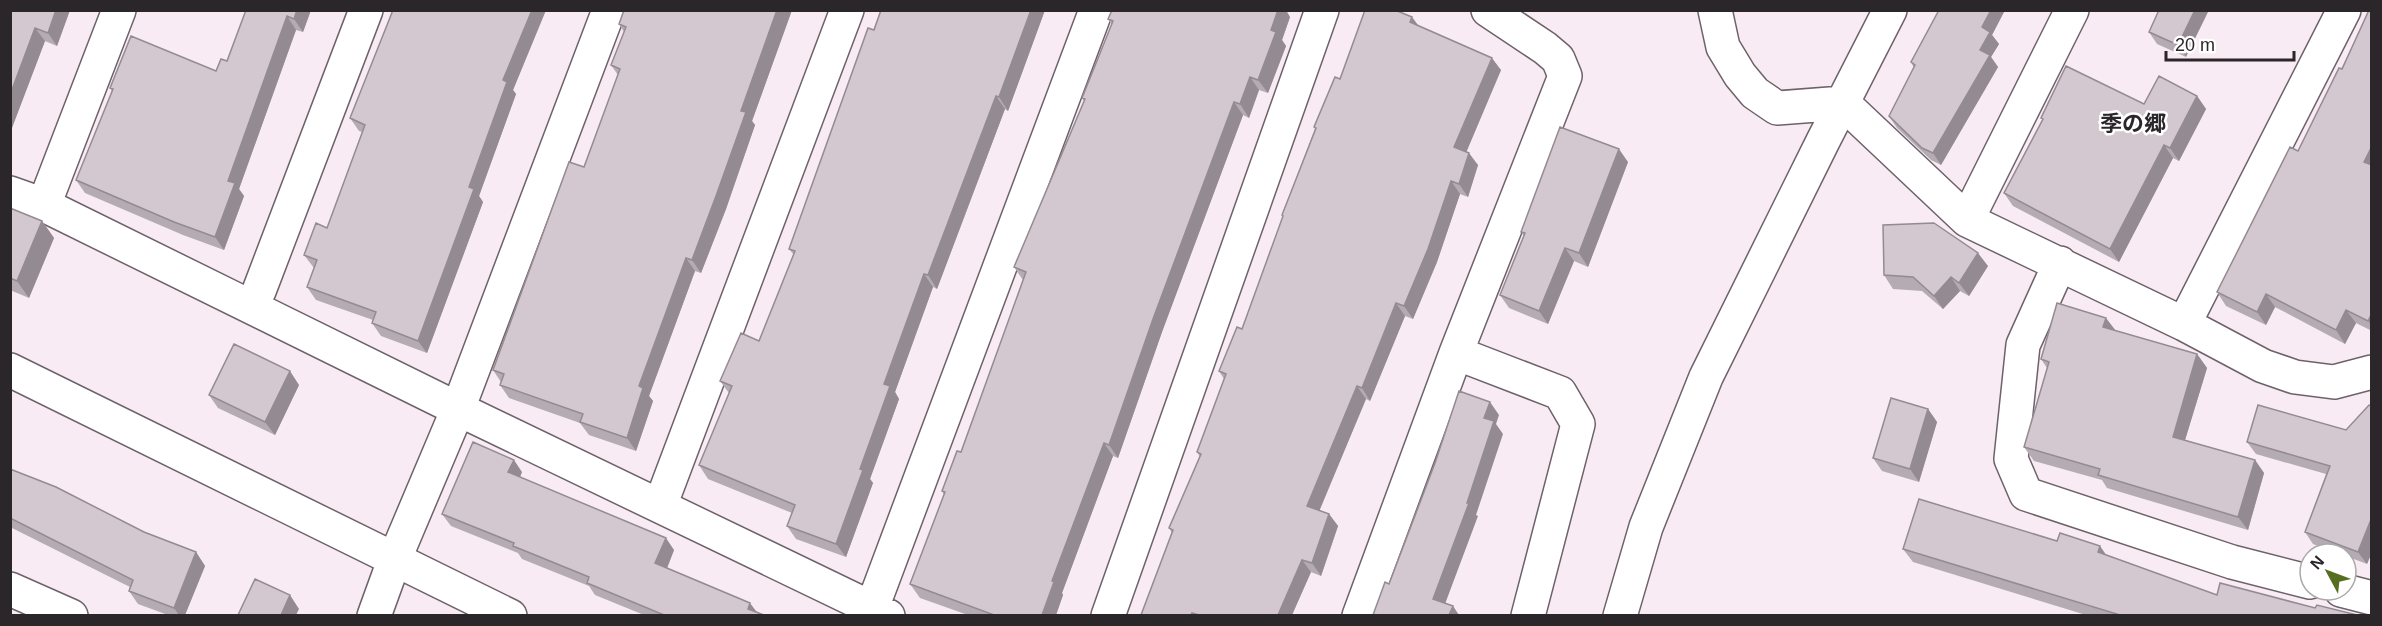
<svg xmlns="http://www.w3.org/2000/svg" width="2382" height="626" viewBox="0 0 2382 626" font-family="Helvetica,'Noto Sans JP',sans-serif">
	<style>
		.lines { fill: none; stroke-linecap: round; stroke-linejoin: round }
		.street-casing { stroke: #6d626a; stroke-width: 36 }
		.secondary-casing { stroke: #6d626a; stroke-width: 36 }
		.street { stroke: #fff; stroke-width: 33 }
		.secondary { stroke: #fff; stroke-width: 33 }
		.wall { fill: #b5abb3 }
		.shaded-wall { fill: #948b92 }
		.building { fill: #d3c7d0; stroke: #948b92; stroke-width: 1.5 }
		.labels { text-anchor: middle; stroke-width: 5; stroke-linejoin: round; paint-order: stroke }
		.quarter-label { font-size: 22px; font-weight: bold; fill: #2b2629; stroke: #fff }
	</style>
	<rect width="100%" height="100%" fill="#f8ebf4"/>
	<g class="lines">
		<g class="street-casing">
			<path id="street" d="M1715 10 1723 47 1740 75 1755 93 1777 108 1843 103 1967 220 2184 324 2263 366 2295 377 2334 382 2372 372
				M10 193 44 205 458 409 888 616
				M44 205 119 10
				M1967 220 2072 10
				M2060 263 2023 345 2011 459 2026 494 2232 562 2310 582
				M259 291 366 10
				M2184 324 2344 10
				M1456 353 1560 393 1578 424 1528 616
				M660 506 847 10
				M10 589 71 616
				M2341 590 2372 598
				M872 608 1096 10
				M374 616 395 558 458 409 609 10
				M1108 616 1322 10
				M1359 616 1456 353 1565 76 1558 59 1545 48 1488 10
				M1620 616 1646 527 1706 377 1823 141 1890 10"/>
		</g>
		<g class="secondary-casing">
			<path id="secondary" d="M10 370 510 616"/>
		</g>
		<use href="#street" class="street"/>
		<use href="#secondary" class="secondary"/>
	</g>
	<path class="wall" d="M10 10H70L57 46 45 41 10 133Z
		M246 10H311L303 32 296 30 239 189 244 196 224 250 183 235 85 193 76 180 112 91 110 88 216 71 227 61Z
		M546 10 513 90 516 94 479 196 483 202 427 353 381 336 372 323 373 320 316 300 307 287 314 268 304 255 327 228 362 132 359 131 350 118Z
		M624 10H792L752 121 755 125 726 209 701 273 695 271 649 396 653 401 636 451 589 435 580 423 509 398 500 385 501 382 493 370 584 167 618 75 611 65 624 32 619 24Z
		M881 10H1045L1008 111 1005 109 937 289 933 287 895 392 899 399 870 479 873 483 846 557 796 539 787 526 792 513 708 479 699 465 729 393 720 381 759 341 794 255 789 249Z
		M1939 10H2005L1992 35 1999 44 1991 57 1998 67 1941 165 1931 160 1897 128 1889 116 1914 68 1911 62Z
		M2159 10 2186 57 2157 44 2149 32Z
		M2372 10V331L2356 323 2345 344 2275 307 2266 325 2226 306 2217 292 2298 151Z
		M1290 17 1282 40 1286 46 1268 93 1259 90 1249 118 1243 115 1162 332 1118 458 1113 456 1062 593 1063 595 1056 615H968L920 598 910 584 944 495 942 491 961 452 1023 280 1014 267 1084 101 1082 98 1112 25 1108 19Z
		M1419 26 1501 70 1466 152 1478 165 1468 197 1460 194 1437 262 1413 319 1405 316 1370 401 1366 399 1319 510 1329 514 1338 526 1321 576 1311 572 1292 615H1141L1172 533 1169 528 1200 457 1197 452 1224 379 1219 371 1242 329 1283 217 1282 215 1315 129 1314 127 1340 79Z
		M2197 96 2206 109 2179 161 2173 158 2119 262 2013 206 2004 193 2043 120 2041 118Z
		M1628 162 1588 267 1574 261 1548 324 1509 308 1500 295 1524 236 1521 232Z
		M10 208 42 221 54 238 29 298 10 290Z
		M1988 266 1969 296 1960 291 1943 309 1922 291 1893 289 1884 275Z
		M2115 331 2197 354 2207 368 2185 440 2255 460 2264 473 2248 530 2107 488 2102 480 2034 461 2024 447 2047 368 2041 359Z
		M299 385 275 435 218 408 209 395Z
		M2372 406V552L2367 564 2346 556V554H2339L2313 544 2305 532 2326 474 2256 454 2247 442 2346 430Z
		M1928 409 1937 422 1919 482 1882 471 1873 458Z
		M10 469 144 532 196 552 205 566 185 615H168L138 604 129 591 130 587 10 527Z
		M522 472 520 477 674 550 667 568 764 615H644L595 595 589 586 522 559 518 553 451 526 442 514Z
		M1903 549 2107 555 2217 595 2315 608 2357 615H2086L1913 562Z"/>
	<path class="shaded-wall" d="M56 10H70L57 46 48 33Z
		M297 10H311L303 32 294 19Z
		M532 10H546L513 90 516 94 479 196 483 202 427 353 418 341 469 187 503 80Z
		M777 10H792L752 121 755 125 726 209 701 273 692 260 741 111Z
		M1031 10H1045L1008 111 999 97Z
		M1278 10H1286L1290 17 1282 40 1286 46 1268 93 1258 80 1271 30Z
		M1991 10H2005L1992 35 1999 44 1991 57 1998 67 1941 165 1933 153 1982 27Z
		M2195 10H2209L2186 57 2178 45Z
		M287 16 296 30 239 189 244 196 224 250 215 237 228 181Z
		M1412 17 1421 29 1410 22Z
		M35 28 45 41 10 133V95Z
		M1492 58 1501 70 1463 160 1454 147Z
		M1250 77 1259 90 1249 118 1240 104Z
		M996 96 1005 109 937 289 928 275Z
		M2197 96 2206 109 2179 161 2170 148Z
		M1234 102 1243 115 1162 332 1118 458 1109 445 1153 319Z
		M2164 145 2173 158 2119 262 2110 249Z
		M2372 146V173L2364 162Z
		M1619 149 1628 162 1588 267 1579 253Z
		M1469 153 1478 165 1468 197 1459 184Z
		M1451 181 1460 194 1437 262 1413 319 1404 306Z
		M42 221 54 238 29 298 17 281Z
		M1565 248 1574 261 1548 324 1539 311Z
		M1978 253 1988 266 1969 296 1959 283Z
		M686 258 695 271 649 396 653 401 636 451 627 438 639 386Z
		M924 274 933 287 895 392 899 399 870 479 873 483 846 557 836 544 860 469 884 384Z
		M1951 277 1960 291 1943 309 1934 296Z
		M2266 294 2275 307 2266 325 2257 312Z
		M1396 303 1405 316 1370 401 1362 388Z
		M2346 310 2356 323 2345 344 2336 330Z
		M2372 313V326L2368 321Z
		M2106 318 2116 331 2103 327Z
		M2197 354 2207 368 2182 450 2173 437Z
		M290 371 299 385 275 435 265 422Z
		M1357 386 1366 399 1316 519 1307 506Z
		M1490 402 1499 415 1496 424 1503 434 1476 515 1478 516 1442 612 1433 599 1467 503 1484 418Z
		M1928 409 1937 422 1919 482 1910 469Z
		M1104 443 1113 456 1062 593 1063 595 1056 615H1042L1052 581Z
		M514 460 522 472 517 484 508 472Z
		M2255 460 2264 473 2248 530 2238 517Z
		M1329 514 1338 526 1321 576 1312 563Z
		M2372 517V552L2367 564 2358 552Z
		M666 538 674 550 664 576 655 563Z
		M2100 546 2109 559 2098 552Z
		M196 552 205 566 185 615H179L174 608Z
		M1302 560 1311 572 1292 615H1278Z
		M290 595 299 609 296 615H281Z
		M750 603 759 615 748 609Z
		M1453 606 1459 615H1449Z"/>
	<path class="building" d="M10 10H56L48 33 35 28 10 95Z
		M246 10H297L294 19 287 16 228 181 235 183 215 237 174 222 76 180 113 89 110 88 131 36 216 71 221 59 227 61Z
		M393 10H532L503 80 507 82 469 187 474 189 418 341 372 323 376 312 307 287 317 260 304 255 316 223 327 228 365 125 350 118Z
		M624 10H777L741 111 746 112 716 196 692 260 686 258 639 386 643 388 627 438 580 422 583 414 500 385 504 374 493 370 569 162 584 167 620 69 611 65 626 27 619 24Z
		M881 10H1031L999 97 996 96 928 275 924 274 884 384 890 386 860 469 863 470 836 544 787 526 795 505 699 465 732 386 720 381 741 333 759 341 795 251 789 249 868 28 874 30Z
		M1112 10H1278L1271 30 1276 32 1258 80 1250 77 1240 104 1234 102 1153 319 1109 445 1104 443 1052 581 1054 582 1042 615H994L910 584 945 492 942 491 957 451 961 452 1026 272 1014 267 1085 99 1082 98 1113 21 1108 19Z
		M1365 10H1395L1412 17 1410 22 1492 58 1454 147 1469 153 1459 184 1451 181 1428 249 1404 306 1396 303 1362 388 1357 386 1307 506 1329 514 1312 563 1302 560 1278 615H1199L1192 613 1191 615H1141L1173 530 1169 528 1201 454 1197 452 1226 374 1219 371 1237 327 1242 329 1283 216 1282 215 1316 128 1314 127 1335 77 1340 79Z
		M1939 10H1991L1982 27 1990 32 1980 50 1990 55 1933 153 1922 148 1889 116 1915 65 1911 62Z
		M2159 10H2195L2178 45 2149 32Z
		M2369 10H2372V146L2364 162 2372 165V313L2368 321 2346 310 2336 330 2266 294 2257 312 2217 292 2290 147 2298 151 2339 68 2342 69Z
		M2066 66 2144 104 2159 76 2197 96 2170 148 2164 145 2110 249 2004 193 2043 119 2041 118Z
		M1560 127 1619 149 1579 253 1565 248 1539 311 1500 295 1525 233 1521 232Z
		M10 208 42 221 17 281 10 278Z
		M1934 223 1978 253 1959 283 1951 277 1934 296 1913 277 1884 275 1883 225Z
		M2057 303 2106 318 2103 327 2197 354 2173 437 2255 460 2238 517 2098 475 2100 469 2024 447 2049 362 2041 359Z
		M234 344 290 371 265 422 209 395Z
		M1459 391 1490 402 1484 418 1494 421 1467 503H1469L1433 599 1453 606 1449 615H1373L1385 582 1389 584 1435 463Z
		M1891 398 1928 409 1910 469 1873 458Z
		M2258 405 2346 430 2369 405 2372 406V517L2358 552 2305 532 2330 466 2247 442Z
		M473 442 514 460 508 472 666 538 655 563 750 603 748 609 764 615H664L587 583 589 577 513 546 514 543 442 514Z
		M10 469 56 487 144 532 196 552 174 608 129 591 133 580 10 518Z
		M1919 499 2057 541 2060 533 2100 546 2098 552 2217 595 2220 583 2315 608 2317 605 2357 615H2120L1903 549Z
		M255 579 290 595 281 615H238Z"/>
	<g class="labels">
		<g class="quarter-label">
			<text x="2133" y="131">季の郷</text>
		</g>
	</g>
	<rect width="2382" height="626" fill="none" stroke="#2b2629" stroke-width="24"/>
	<g transform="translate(2328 572) rotate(311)"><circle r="28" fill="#ffffff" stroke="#aaa8a9" stroke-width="1.5"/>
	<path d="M0-4.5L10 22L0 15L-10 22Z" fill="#566e20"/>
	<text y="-9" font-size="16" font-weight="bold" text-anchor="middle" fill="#2b2629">N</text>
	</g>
	<path d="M2166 51v9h128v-9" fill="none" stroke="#2b2629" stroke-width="3"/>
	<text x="2175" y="51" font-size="18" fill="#2b2629" stroke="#ffffff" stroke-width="4.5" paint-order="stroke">20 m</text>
</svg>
